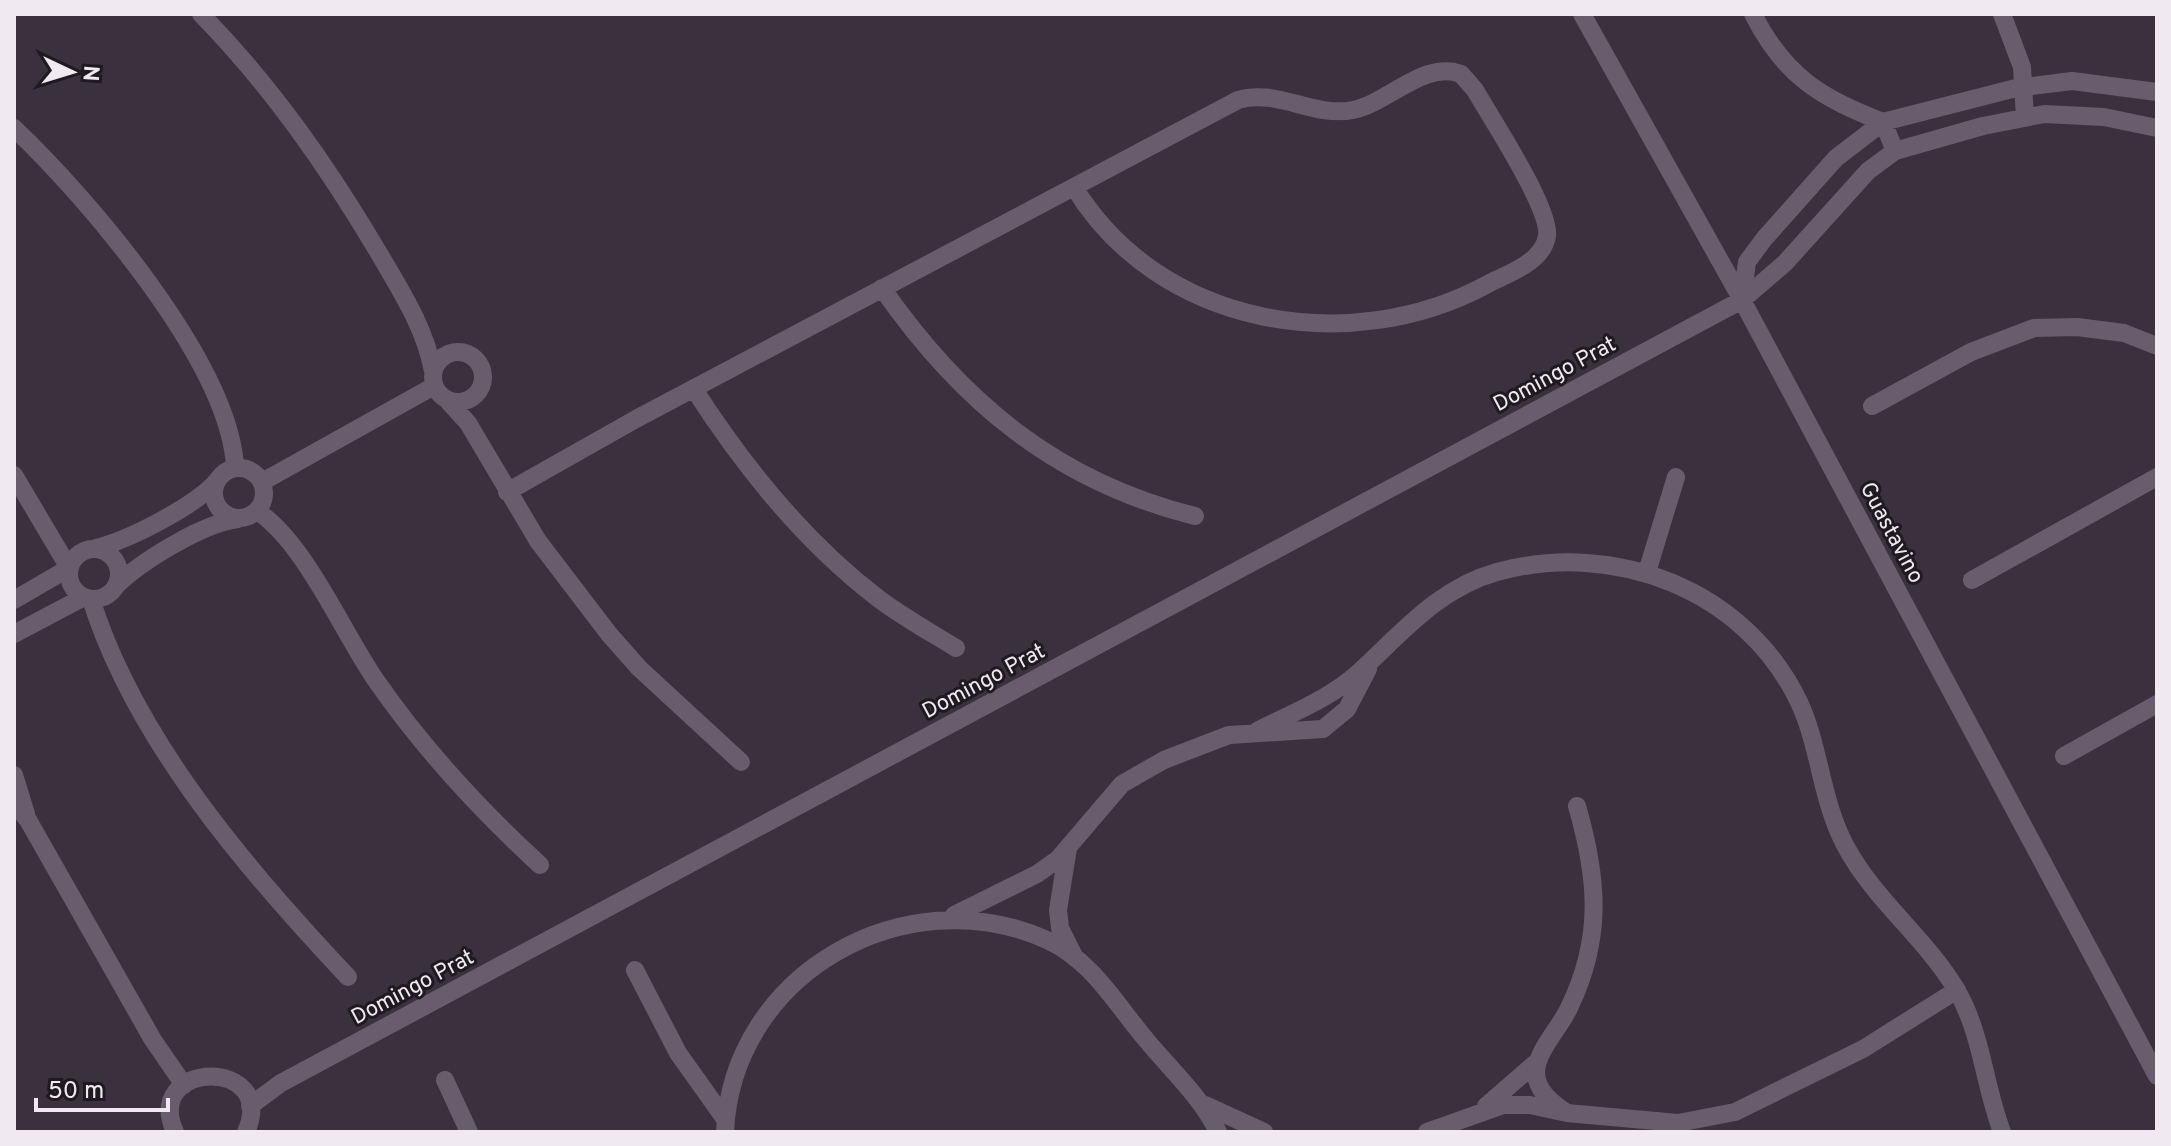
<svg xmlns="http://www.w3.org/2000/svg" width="2171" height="1146" viewBox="0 0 2171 1146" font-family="Overpass,sans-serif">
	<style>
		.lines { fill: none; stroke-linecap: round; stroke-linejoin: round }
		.minor { stroke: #695d6d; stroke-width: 18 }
		.labels { text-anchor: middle; stroke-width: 6; stroke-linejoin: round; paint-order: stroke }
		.street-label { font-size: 22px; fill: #f0e9f2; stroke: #1e1a20 }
	</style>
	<rect width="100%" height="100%" fill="#3a303e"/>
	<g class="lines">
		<path class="minor" d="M201 14C272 87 328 167 380 255 402 293 425 328 433 371
			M1582 14 1742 300 2157 1076
			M1753 14C1785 77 1820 97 1883 122L1895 151
			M2002 14 2022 67 2025 118
			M14 128C88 198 231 365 235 468
			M882 288C962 403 1058 482 1195 516
			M1742 300 1747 262 1764 239 1836 158 1883 122 2016 88 2072 81 2157 92
			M433 377a25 25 0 1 1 50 0a25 25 0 1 1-50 0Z
			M694 389C744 467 804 542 879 599 903 617 930 632 956 648
			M448 401 468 423 538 541 609 634 639 668 741 762
			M1872 406 1971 352 2034 328 2077 327 2124 333 2157 346
			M214 493a25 25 0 1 1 50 0a25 25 0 1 1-50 0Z
			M14 475 69 568 14 600
			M262 482 434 386
			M507 492 636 419 1238 100C1278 88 1313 118 1353 110 1388 103 1424 60 1461 74L1475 90C1491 118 1551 209 1547 236 1543 262 1509 273 1488 284 1350 359 1159 327 1074 187
			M257 511C305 543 341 629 375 679 422 747 479 809 540 865
			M96 548C129 540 195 506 217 481
			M69 574a25 25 0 1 1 50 0a25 25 0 1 1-50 0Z
			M1647 572 1676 477
			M1972 580 2157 477
			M116 586C140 562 203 523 238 519
			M91 599C135 740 248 871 348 977
			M14 634 84 597
			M1257 731C1290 714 1329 699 1357 674 1400 635 1438 588 1497 572 1614 540 1745 589 1799 702 1820 747 1821 800 1845 845 1874 900 1924 936 1956 989 1982 1033 1984 1085 2002 1132
			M2064 756 2157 704
			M14 775 26 814
			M14 803 28 820 153 1040 184 1085
			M1068 848 1058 910 1060 928 1075 958
			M954 915 1037 874 1058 859 1122 784 1164 760 1229 735 1323 729 1347 709 1368 669
			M635 970 678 1053 725 1119
			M445 1080 469 1132
			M1205 1105 1264 1132
			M250 1106 281 1083 1742 300 1785 263 1868 171 1895 151 1983 126 2044 114 2104 117 2157 128
			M1486 1106 1538 1061
			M1564 1111C1551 1102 1537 1091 1536 1073 1536 1051 1560 1028 1569 1008 1603 938 1598 879 1577 806
			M175 1132C142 1059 279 1057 246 1132
			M725 1132C732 974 905 876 1047 940 1092 960 1117 1006 1148 1042 1173 1072 1201 1097 1218 1132
			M1427 1132 1503 1105H1530L1567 1113 1678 1123 1735 1112 1863 1049 1957 990"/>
	</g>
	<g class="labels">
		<g class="street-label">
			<text transform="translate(1554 373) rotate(-28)" y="8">Domingo Prat</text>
			<text transform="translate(1893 532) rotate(62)" y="8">Guastavino</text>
			<text transform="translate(983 680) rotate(-28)" y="8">Domingo Prat</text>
			<text transform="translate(412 986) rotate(-28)" y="8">Domingo Prat</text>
		</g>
	</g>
	<rect width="2171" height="1146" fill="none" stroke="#f0e9f2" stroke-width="32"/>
	<g transform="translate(72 72) rotate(94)" stroke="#1e1a20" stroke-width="6" paint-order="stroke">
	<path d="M0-6L14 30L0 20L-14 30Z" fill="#f0e9f2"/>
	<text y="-12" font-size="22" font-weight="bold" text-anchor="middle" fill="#f0e9f2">N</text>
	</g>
	<path d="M36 1098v12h132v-12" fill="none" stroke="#f0e9f2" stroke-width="4"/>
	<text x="48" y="1098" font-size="24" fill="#f0e9f2" stroke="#1e1a20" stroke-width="6" paint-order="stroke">50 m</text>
</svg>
